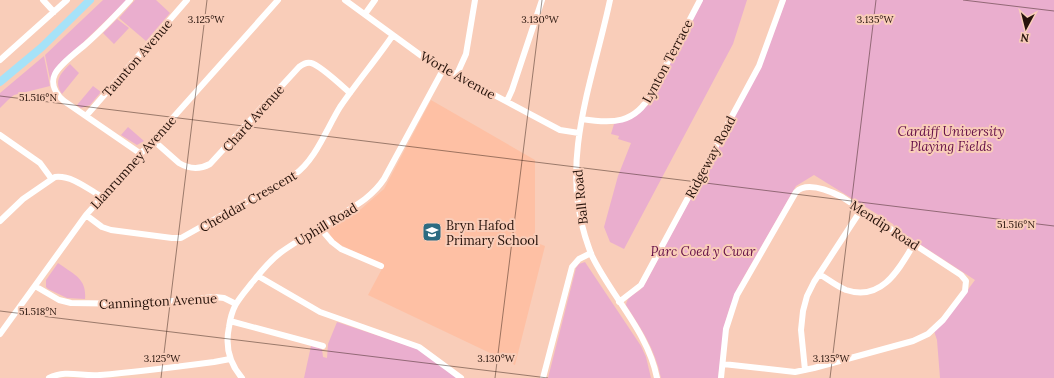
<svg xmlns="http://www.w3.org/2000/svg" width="1054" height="378" viewBox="0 0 1054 378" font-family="Lora,serif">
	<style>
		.built { fill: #fec0a4 }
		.green { fill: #eaaece }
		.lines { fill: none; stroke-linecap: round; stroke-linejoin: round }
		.minor { stroke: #fff; stroke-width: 6 }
		.major { stroke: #a6e2f8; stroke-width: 8 }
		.ticks { fill: none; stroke: #27130b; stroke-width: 1; stroke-opacity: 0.45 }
		.labels { text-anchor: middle; stroke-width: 4; stroke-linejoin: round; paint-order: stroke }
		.street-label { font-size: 13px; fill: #27130b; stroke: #f9cdb9 }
		.park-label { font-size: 13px; font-style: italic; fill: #640f47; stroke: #f9cdb9 }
		.poi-label { font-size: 13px; fill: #27130b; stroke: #f9cdb9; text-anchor: start }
		.ticks-label { font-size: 10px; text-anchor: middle; fill: #27130b; stroke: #f9cdb9; stroke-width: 4; stroke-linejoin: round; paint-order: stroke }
	</style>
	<rect width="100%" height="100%" fill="#f9cdb9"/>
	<path class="built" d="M431 100 535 160V242L545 246 515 365 368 295 384 265 334 242 330 236 329 229 332 225 361 209 384 189Z"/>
	<path class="green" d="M103 0H127L61 64 51 84 45 55Z
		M135 0H156L170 13 146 41 119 18Z
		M703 0H747L733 44 624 249 610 242 604 227 618 176 631 143 618 139 619 136 611 134 614 124 634 117 648 105Z
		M786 0H1054V378H940L937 340 934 331 944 322 975 280 895 228 893 224 814 175 796 186 738 287 729 310 725 324 718 378H661C655 349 642 330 626 305 627 297 633 295 640 290 642 288 644 285 646 282L761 67Z
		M117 19 129 28 114 44 103 33Z
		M44 56 50 86 14 95 8 100 0 108V93Z
		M70 64 79 73 62 94C53 81 61 73 70 64Z
		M93 86 101 92 90 105 81 108 77 105Z
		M128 127 144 141 137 145 121 135Z
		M585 262 641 346 646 357 651 378H548L576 268 579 264Z
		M58 263C73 274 87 278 85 299L67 298 48 289 46 287V280Z
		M337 322 421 350 458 378H304L311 346 322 349 323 357 327 358 328 344Z"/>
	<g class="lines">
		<path class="minor" d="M43 0 54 12
			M130 0C116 15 102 30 86 44 78 51 60 64 55 74 50 84 56 94 64 101L141 154
			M345 0 423 57 560 130 579 133
			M610 0C594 77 560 157 585 236 587 242 589 249 592 256 612 297 648 332 657 378
			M365 14 375 0
			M0 60 67 0
			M457 74 466 54 475 0
			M507 101 512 90 542 0
			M86 116 187 0
			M582 119C612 124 635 124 651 94L700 0
			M0 135 40 163 51 178
			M153 140 179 163C189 169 199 170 210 164L299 67C303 64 306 62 311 63 320 65 342 86 350 93
			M86 215 102 227 111 230 172 238H181L294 175C315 161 327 128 340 107 357 82 376 60 393 35
			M0 221 23 199 55 177C72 175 88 189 102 197
			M320 228 332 242 341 249 381 266
			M819 274C828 279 836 286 846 290 882 302 899 269 914 244
			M258 276 320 312 419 347 461 378
			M35 286 59 300 71 303 140 304 215 297 224 298 236 304
			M619 302 641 285 759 66 783 0
			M230 321 323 346
			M0 334 86 215 278 0
			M805 370 801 330 803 311 807 296 814 282 861 210
			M49 378C66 369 83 377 100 375 138 372 176 367 214 362L230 359
			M242 378C229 363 225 346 229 327 232 306 238 300 251 284 260 273 268 262 280 253 298 240 318 229 337 217 355 206 372 197 384 179L444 68
			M543 378 572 267 579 259 591 253
			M721 378 726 329 737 295 796 192C807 181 830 191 842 197L961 275 966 281 965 291 943 320 928 334 913 341 814 368 795 372 723 364"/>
		<path class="major" d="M0 82 42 47 90 0"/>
	</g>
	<path class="ticks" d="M963 0 1054 11M0 96 1054 226M0 311 548 378M161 378 207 0M495 378 542 0M830 378 876 0"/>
	<defs>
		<g id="school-square" transform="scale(1)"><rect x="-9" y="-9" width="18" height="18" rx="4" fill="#2d6b81" stroke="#f9cdb9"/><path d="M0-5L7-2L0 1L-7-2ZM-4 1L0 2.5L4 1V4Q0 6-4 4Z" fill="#fff"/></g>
	</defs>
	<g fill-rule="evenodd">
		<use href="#school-square" x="432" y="232"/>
	</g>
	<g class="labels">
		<g class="street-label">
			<text transform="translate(137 58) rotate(-49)" y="5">Taunton Avenue</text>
			<text transform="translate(667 61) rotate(-62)" y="5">Lynton Terrace</text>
			<text transform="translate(458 75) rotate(29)" y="5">Worle Avenue</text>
			<text transform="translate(253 118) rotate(-48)" y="5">Chard Avenue</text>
			<text transform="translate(710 157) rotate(-62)" y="5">Ridgeway Road</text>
			<text transform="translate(133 162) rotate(-48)" y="5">Llanrumney Avenue</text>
			<text transform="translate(580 197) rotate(-96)" y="5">Ball Road</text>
			<text transform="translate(248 201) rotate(-30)" y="5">Cheddar Crescent</text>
			<text transform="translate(326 224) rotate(-31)" y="5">Uphill Road</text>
			<text transform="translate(885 225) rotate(33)" y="5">Mendip Road</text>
			<text transform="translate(158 301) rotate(-3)" y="5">Cannington Avenue</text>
		</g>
		<g class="park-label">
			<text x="951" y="136">Cardiff University<tspan x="951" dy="15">Playing Fields</tspan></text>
			<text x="703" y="256">Parc Coed y Cwar</text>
		</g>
		<g class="poi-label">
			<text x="446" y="230">Bryn Hafod<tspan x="446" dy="15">Primary School</tspan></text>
		</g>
	</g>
	<g class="ticks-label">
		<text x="206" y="23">3.125°W</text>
		<text x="540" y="23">3.130°W</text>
		<text x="875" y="23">3.135°W</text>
		<text x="38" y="101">51.516°N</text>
		<text x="1016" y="228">51.516°N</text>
		<text x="38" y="315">51.518°N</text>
		<text x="162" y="362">3.125°W</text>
		<text x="496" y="362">3.130°W</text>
		<text x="831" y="362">3.135°W</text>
	</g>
	<g transform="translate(1026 28) rotate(187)" stroke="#f9cdb9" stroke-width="3" paint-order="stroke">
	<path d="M0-3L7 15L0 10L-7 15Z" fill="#27130b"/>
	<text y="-6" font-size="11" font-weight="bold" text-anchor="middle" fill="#27130b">N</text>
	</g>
</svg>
